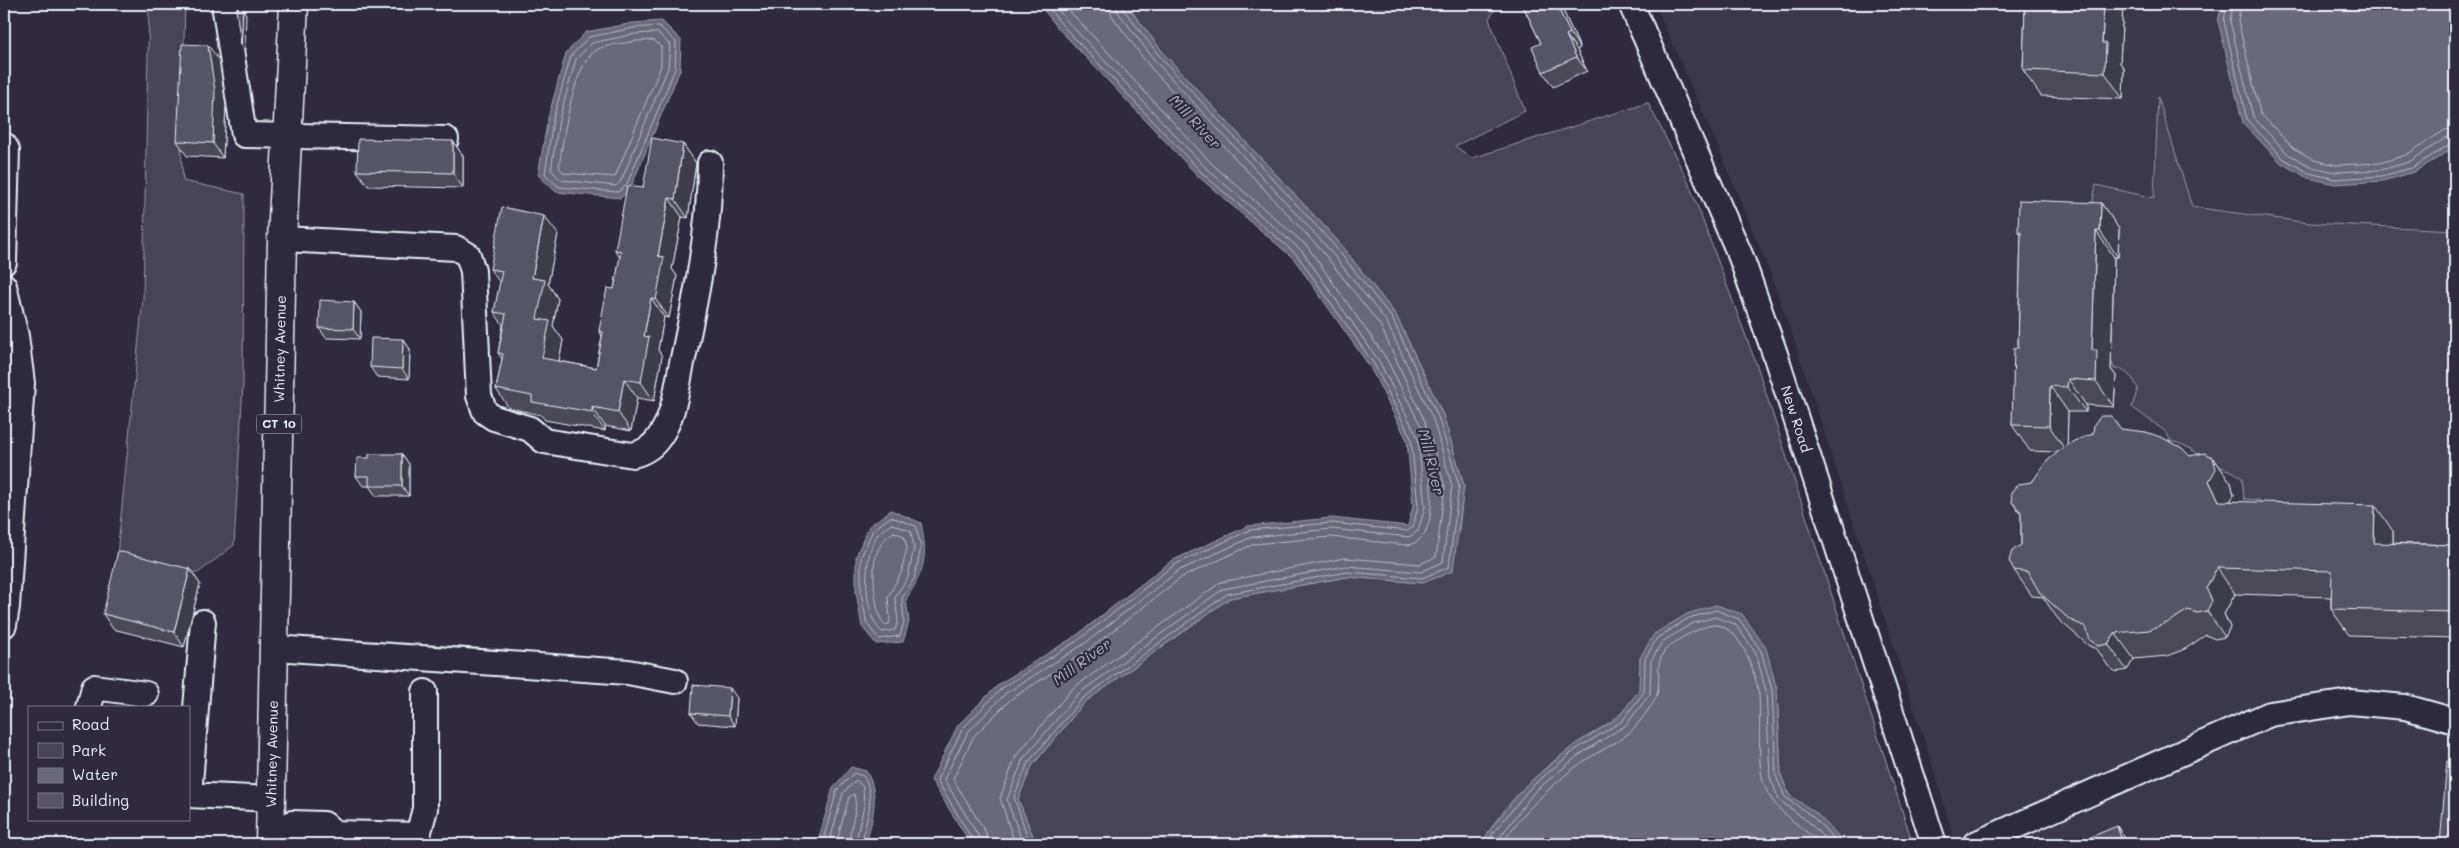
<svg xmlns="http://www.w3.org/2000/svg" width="2459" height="848" viewBox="0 0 2459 848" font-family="Mali,sans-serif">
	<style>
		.built { fill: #3b3749 }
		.green { fill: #464455; stroke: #979aa6 }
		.water { fill: #696978; stroke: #9c9fab }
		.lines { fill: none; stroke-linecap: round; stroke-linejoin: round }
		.shore { stroke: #b5bbc5; stroke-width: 1 }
		.minor-casing { stroke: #e8f1f8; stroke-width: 28 }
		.highway-casing { stroke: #e8f1f8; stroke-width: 31 }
		.minor { stroke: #2f2a3d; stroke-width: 24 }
		.highway { stroke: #2f2a3d; stroke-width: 28 }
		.wall { fill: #4b4957; stroke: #e8f1f8 }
		.shaded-wall { fill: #3d3c47; stroke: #e8f1f8 }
		.building { fill: #575565; stroke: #e8f1f8 }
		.labels { text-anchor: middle; stroke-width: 4.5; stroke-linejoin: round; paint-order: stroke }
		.shield { fill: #2f2a3d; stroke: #b0b5c0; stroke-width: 1 }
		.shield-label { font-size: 12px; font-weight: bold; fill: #e8f1f8 }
		.street-label { font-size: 14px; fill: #e8f1f8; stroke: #2f2a3d }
		.water-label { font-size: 15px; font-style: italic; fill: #afb4be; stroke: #2f2a3d }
	</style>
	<rect width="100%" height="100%" fill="#2f2a3d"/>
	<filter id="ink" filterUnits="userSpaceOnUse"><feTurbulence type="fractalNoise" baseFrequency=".02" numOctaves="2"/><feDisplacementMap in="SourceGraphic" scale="10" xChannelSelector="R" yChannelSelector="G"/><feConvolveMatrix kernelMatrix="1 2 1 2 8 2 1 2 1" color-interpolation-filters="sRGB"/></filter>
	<g filter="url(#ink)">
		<path class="built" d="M1655 4H2455V844H1955L1938 783 1796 346 1770 273 1727 168Z"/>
		<path class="green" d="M149 4H185L181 151 183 181 244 194 243 384 234 545 198 573 117 555 143 298Z
			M1126 4H1498L1489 19 1525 111 1455 146 1472 158 1648 103 1688 181 1757 366 1913 844H1846L1816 813 1789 795 1781 775 1777 690 1640 658C1640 667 1643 684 1638 692 1619 723 1598 727 1572 747 1537 773 1502 805 1482 844H1036L1018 799 1032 766 1085 702 1230 598 1347 577 1423 583 1459 531 1464 485 1443 415 1396 315 1336 239 1165 55Z
			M2158 97 2192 207 2310 223 2455 230V570L2258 514 2260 500 2244 499 2242 478C2234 471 2230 471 2221 467 2203 461 2192 445 2171 441L2166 432 2132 407 2138 388 2133 379 2122 369H2114L2111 360 2114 257H2118L2087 228 2096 185 2154 198Z"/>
		<path class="water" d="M1039 4H1126L1165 55 1336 239 1396 315 1443 415 1464 485 1453 571 1423 583 1347 577 1230 598 1085 702 1032 766 1018 799 1036 844H971L931 780 958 725 999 684 1077 635 1171 561 1248 526 1331 518 1408 526 1413 506 1407 440 1370 367 1294 259 1199 177 1058 28Z
			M2222 4H2455V145L2443 155 2414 172 2383 181 2335 184 2308 178 2281 163 2243 123 2218 21Z
			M662 21 681 40 680 70 631 187 621 198 556 192 538 175 548 118 566 53 586 32 633 23Z
			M891 510 921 523C928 556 925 571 906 599L909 622 903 642 876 644 862 627 856 592V556L869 526Z
			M1716 605 1742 614 1766 648 1777 690 1781 775 1789 795 1816 813 1846 844H1482L1489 831 1526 785 1573 746 1618 718 1639 690 1640 658 1654 634 1687 614Z
			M851 767 866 771C881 795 872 819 866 844H817L833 788Z"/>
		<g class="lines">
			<path class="shore" d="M1063 4 1212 164 1307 246 1386 358 1423 430 1427 431 1425 422 1380 325 1322 251 1150 67 1112 16 1108 4
				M2227 4 2224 21 2247 120 2284 159 2309 173 2335 179 2382 176 2412 168 2455 141
				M2233 4 2230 21 2253 117 2288 154 2312 167 2335 172 2381 170 2409 162 2447 137 2455 135
				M2241 4 2238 21 2260 113 2293 148 2314 160 2336 165 2380 163 2406 155 2445 130 2455 128
				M658 33 670 45 668 68 621 181 616 186 561 180 551 170 559 120 576 59 592 43 635 34Z
				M636 41 654 40 661 47V66L615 177 564 173 559 167C563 140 573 65 595 51 604 44 624 44 636 41Z
				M626 185 618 192 559 187 545 174 553 119 571 56 589 37 634 28 659 26 676 42 675 69 627 184
				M891 517 916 526 921 548 914 579 902 598 904 622 900 636 879 639 867 624 861 592V557L873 530Z
				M892 524 911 531 914 548 908 577 895 597 898 621 895 630 882 632C862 616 862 552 879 533 882 529 888 527 892 524Z
				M894 532 904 536 907 548 901 573 888 597 890 621 889 624 885 625C875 616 872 574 875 560 877 549 884 537 894 532Z
				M822 844 837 790 854 773 863 776C878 798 864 821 862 844
				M829 844 843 793 856 780 863 787 864 806 855 844
				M836 844 849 797 854 794 856 806 848 844
				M975 844 937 780 963 728 1002 688 1080 639 1174 565 1250 530 1331 523 1408 531 1413 527 1418 506 1411 438 1374 364 1297 255 1203 174 1062 25 1046 4
				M981 844 979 837 944 779 968 732 1006 693 1084 644 1178 571 1252 537 1331 529 1409 537 1418 531 1425 507 1418 438 1379 361 1302 251 1207 169 1067 21 1054 4
				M988 844 986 833 953 779 974 736 1011 699 1088 650 1182 577 1254 544 1331 537 1406 545C1445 543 1428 463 1425 438L1430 436 1445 487 1436 557 1420 564 1345 558 1221 582 1072 689 1016 756 1000 798 1015 844
				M1023 844 1007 800 1023 759 1078 694 1223 589 1346 566 1421 572 1443 562 1452 486 1433 419 1386 321 1327 247 1156 62 1118 12 1116 4
				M1030 844 1014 797 1028 763 1082 699 1227 594 1347 572 1422 578 1449 567 1459 485 1438 417 1392 318 1332 243 1161 58 1123 9 1122 4
				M1488 844 1493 833 1530 788 1575 750 1622 721 1644 692 1645 659 1657 638 1689 618 1716 610 1739 619 1761 651 1772 690 1776 776 1785 797 1813 817 1839 844
				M1495 844 1534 792 1579 755 1626 725 1650 694 1651 661 1662 642 1691 624 1715 617 1735 624 1756 653 1766 691 1770 777 1779 800 1809 822 1830 844
				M1503 844C1516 817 1559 778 1584 761 1599 751 1616 744 1629 733 1638 725 1646 713 1653 703 1665 686 1651 663 1668 647 1677 640 1704 624 1716 625 1741 627 1756 674 1759 695 1761 718 1757 761 1763 781 1773 813 1798 822 1820 844"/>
			<g class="minor-casing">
				<path id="minor" d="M224 4 244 135 446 139
					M1631 4 1741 257 1775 354 1934 844
					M4 145 7 150 4 262
					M282 239 456 248 468 255 473 271 479 396 485 412 494 418 530 429 544 441 633 455C645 452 653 447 660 436 674 416 677 387 682 363 696 298 710 230 710 163
					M4 286 16 336 22 383 7 607 4 625
					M203 622 189 795 271 799
					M274 648 628 672 675 681
					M89 707 94 687 146 694
					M270 833H283L293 843 326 844 335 833 324 824 292 823 283 833
					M335 833 418 835V844
					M418 835 425 809V692
					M1975 844 2270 714 2350 702 2405 707 2455 721"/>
			</g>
			<g class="highway-casing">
				<path id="highway" d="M270 844 282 239 294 4"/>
			</g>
			<use href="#minor" class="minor"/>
			<use href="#highway" class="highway"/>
		</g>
		<path class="wall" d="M1522 4H1560L1580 48 1577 50 1587 71 1553 87 1543 72 1541 43Z
			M2025 4H2123L2120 63 2124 68 2123 99 2041 96 2023 70Z
			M219 60 226 106 223 158 187 156 177 141Z
			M453 141 463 156V188L368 186 357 171Z
			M683 144 696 163 688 218 682 217 672 269 677 276 669 318 664 317 658 350 662 356 654 401 637 398 631 431 605 426V431L545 420 541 415 509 408 496 389 502 359 498 353 503 325 494 312 500 283 490 269 558 234 548 284 558 299 553 326 563 340 559 361 596 368 602 336 599 331 614 289 620 258 615 250 643 188Z
			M2101 203 2119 229 2118 257H2114L2111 369 2116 376 2114 407 2086 405V412H2068L2067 446 2121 429 2190 456 2213 457 2231 483 2234 495 2230 501 2393 531V543L2455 545V638L2349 635 2331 609V597L2235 594 2224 614 2230 627 2225 637 2215 639 2206 635 2185 649 2167 656 2134 659 2127 670 2116 672 2108 666 2097 649 2089 646 2058 619 2043 597 2032 596 2014 570 2021 545V514L2012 502 2032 482 2058 452 2030 451 2012 425 2018 348 2021 236 2018 232Z
			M354 302 361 312 360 339 326 338 319 328Z
			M403 339 410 349 409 379 377 377 370 367Z
			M402 454 409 464V496H376L369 486H363L356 476 369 458Z
			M190 569 200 584 184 647 113 629 103 614Z
			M737 698 735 726 698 723 691 713Z"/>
		<path class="shaded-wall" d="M1556 4H1560L1580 48 1570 33Z
			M2104 4H2123L2120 63 2124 68 2123 99 2105 73 2102 43Z
			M243 9 246 14 245 50 241 45Z
			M1566 35 1577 50 1587 71 1576 57Z
			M208 45 219 60 226 106 223 158 213 143Z
			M453 141 463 156V188L453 173Z
			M683 144 696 163 688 218 675 199Z
			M669 198 682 217 672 269 677 276 669 318 656 300 658 256Z
			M2101 203 2119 229 2118 257 2100 231Z
			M544 216 558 234 548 284 558 299 553 326 563 340 556 377 542 358 532 278Z
			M2096 231 2114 257 2111 369 2116 376 2114 407 2096 381 2092 350Z
			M651 298 664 317 658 350 662 356 654 401 641 382 644 336Z
			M354 302 361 312 360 339 353 329Z
			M403 339 410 349 409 379 402 369Z
			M624 379 637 398 631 431 618 412Z
			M2068 379 2086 405V412L2067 387Z
			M2050 386 2068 412 2067 452 2049 426Z
			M592 407 605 426V431L592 412Z
			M402 454 409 464V496L402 486Z
			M2213 457 2231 483 2234 495 2227 506 2219 501 2209 481Z
			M2375 505 2393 531V569L2374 543Z
			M2217 568 2235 594 2224 614 2230 627 2225 637 2207 611 2206 588Z
			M190 569 200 584 184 647 174 632Z
			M2115 633 2134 659 2127 670 2108 644Z
			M730 688 737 698 735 726 728 716Z
			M2117 826 2129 844H2123Z"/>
		<path class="building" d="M1522 4H1556L1570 33 1566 35 1576 57 1543 72 1532 47 1541 43Z
			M2025 4H2104L2102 43H2106L2105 73 2023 70Z
			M236 9H243L241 45Z
			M182 44 208 45 215 91 213 143 177 141Z
			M652 138 683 144 675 199 669 198 658 256 664 257 656 300 651 298 644 336 649 337 641 382 624 379 618 412 592 407V412L532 402V396L496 389 503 354 498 353 506 314 494 312 502 271 490 269 502 207 544 216 532 278 545 280 537 319 550 321 542 358 596 368 603 332 599 331 607 288 614 289 621 251 615 250 627 186 643 188Z
			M358 139 453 141V173L357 171Z
			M2019 200 2101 203 2100 231H2096L2092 350H2097L2096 381 2068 379 2067 387 2050 386 2049 426 2012 425 2014 348H2018L2021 232H2018Z
			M320 300 354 302 353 329 319 328Z
			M371 338 403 339 402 369 370 367Z
			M2101 416H2111L2121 429 2146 432 2163 438 2182 448 2190 456 2204 453 2213 457 2216 469 2209 481 2219 501 2375 505 2374 543 2455 545V612L2331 609 2332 571 2217 568 2206 588 2212 601 2207 611 2197 613 2188 610 2167 623 2149 630 2115 633 2108 644 2098 646 2090 640 2086 627 2070 620 2040 593 2028 572 2014 570 2009 561 2012 551 2021 545V512L2012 502 2011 492 2018 484 2032 482 2046 462 2059 451 2074 441 2093 434 2094 424Z
			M369 454H402V486H369V476H356L357 458H369Z
			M118 551 190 569 174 632 103 614Z
			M693 685 730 688 728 716 691 713Z
			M2447 761 2455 762V844H2440Z
			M2117 826 2123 844H2074Z"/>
	</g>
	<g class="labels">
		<rect class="shield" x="256.5" y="414.5" width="45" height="19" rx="4"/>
		<g class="shield-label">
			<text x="279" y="428">CT 10</text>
		</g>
		<g class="street-label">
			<text transform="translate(280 349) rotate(-89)" y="5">Whitney Avenue</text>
			<text transform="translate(1796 419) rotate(72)" y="5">New Road</text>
			<text transform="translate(272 754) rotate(-89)" y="5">Whitney Avenue</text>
		</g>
		<g class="water-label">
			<text transform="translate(1195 122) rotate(47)" y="5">Mill River</text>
			<text transform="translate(1431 462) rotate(76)" y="5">Mill River</text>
			<text transform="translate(1082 662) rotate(-36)" y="5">Mill River</text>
		</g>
	</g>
	<rect width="2459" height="848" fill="none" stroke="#2f2a3d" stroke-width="20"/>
	<rect x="10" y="10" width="2439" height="828" fill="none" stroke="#e8f1f8" stroke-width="2" filter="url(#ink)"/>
	<rect x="28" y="706" width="162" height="115" fill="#2f2a3d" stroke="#797a88"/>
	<rect x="38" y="722" width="25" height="8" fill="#2f2a3d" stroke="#797a88"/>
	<text x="72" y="730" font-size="15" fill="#e8f1f8">Road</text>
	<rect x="38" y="743" width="25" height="15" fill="#464455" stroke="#797a88"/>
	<text x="72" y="756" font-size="15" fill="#e8f1f8">Park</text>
	<rect x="38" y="768" width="25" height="15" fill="#696978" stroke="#797a88"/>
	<text x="72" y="780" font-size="15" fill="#e8f1f8">Water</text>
	<rect x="38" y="793" width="25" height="15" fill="#575565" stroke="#797a88"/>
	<text x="72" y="806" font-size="15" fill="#e8f1f8">Building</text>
</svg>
